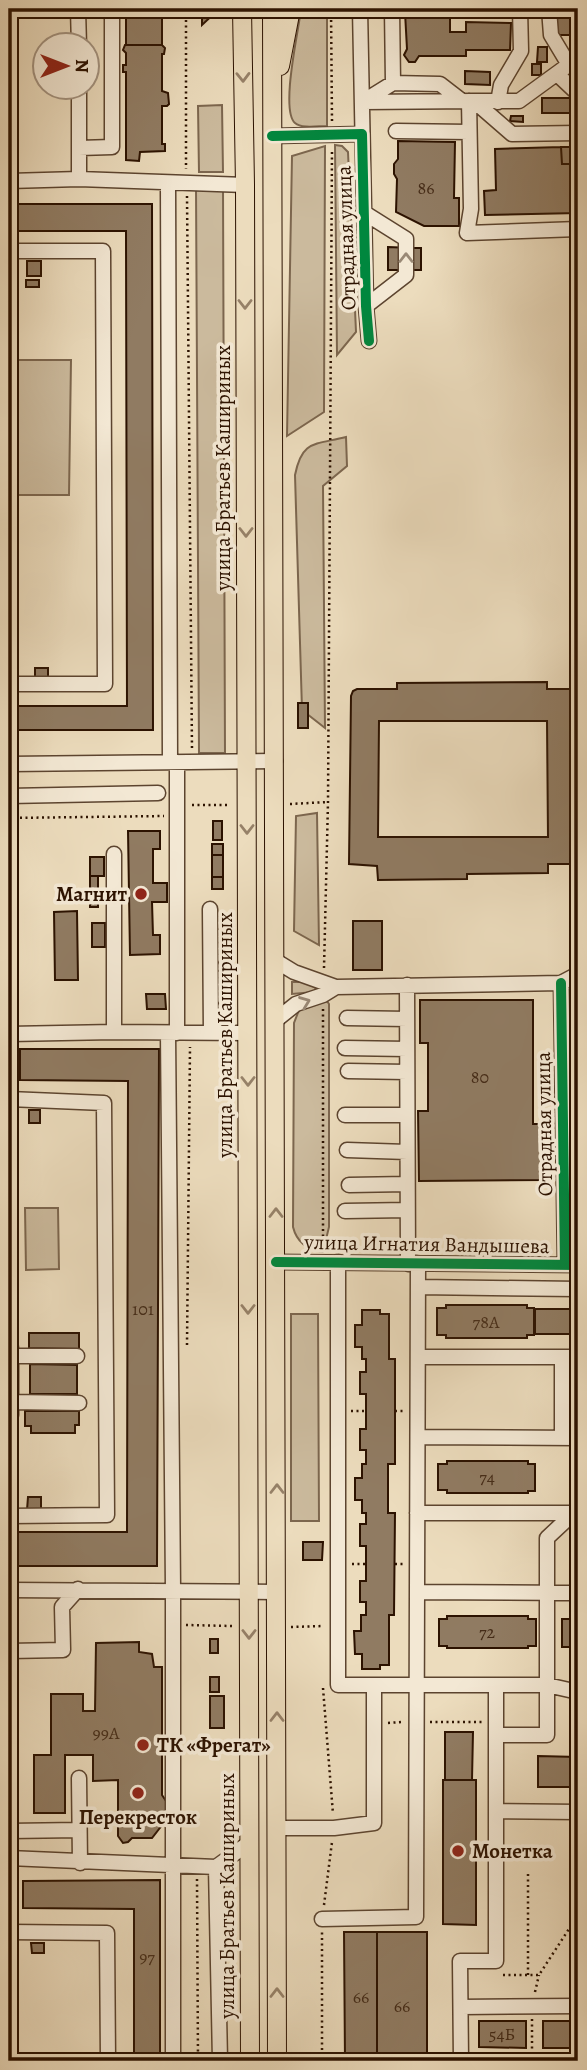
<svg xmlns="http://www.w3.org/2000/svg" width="587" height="2070" viewBox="0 0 587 2070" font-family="Alegreya,serif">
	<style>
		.green { fill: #cbba9d; stroke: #7c664e; stroke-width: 2 }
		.building { fill: #907b62; stroke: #2c1200; stroke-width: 2; fill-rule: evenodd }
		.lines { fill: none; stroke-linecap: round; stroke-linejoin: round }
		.minor-casing { stroke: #5c442f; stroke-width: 17 }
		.major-casing { stroke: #2c1200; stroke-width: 20 }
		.path { stroke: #2c1200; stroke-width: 2.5; stroke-dasharray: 2 3.5; stroke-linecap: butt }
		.minor { stroke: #f3e8d4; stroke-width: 14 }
		.major { stroke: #ecdcbd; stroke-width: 18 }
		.cycleway-casing { stroke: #f3e8d4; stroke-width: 15 }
		.cycleway { stroke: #00873e; stroke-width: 10 }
		.oneway { stroke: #968168 }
		.oneway2 { stroke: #998875 }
		.poi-dot { fill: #8f2418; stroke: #f3e8d4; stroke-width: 2.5 }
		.labels { text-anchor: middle; stroke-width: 7; stroke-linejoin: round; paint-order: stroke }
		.number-label { font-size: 18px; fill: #452c18 }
		.street-label { font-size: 21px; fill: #2c1200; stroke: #f3e8d4 }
		.poi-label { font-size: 21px; font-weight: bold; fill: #2c1200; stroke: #f3e8d4; text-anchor: start }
	</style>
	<rect width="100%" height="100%" fill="#ecdcbd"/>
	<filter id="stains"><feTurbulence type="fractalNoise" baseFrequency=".00286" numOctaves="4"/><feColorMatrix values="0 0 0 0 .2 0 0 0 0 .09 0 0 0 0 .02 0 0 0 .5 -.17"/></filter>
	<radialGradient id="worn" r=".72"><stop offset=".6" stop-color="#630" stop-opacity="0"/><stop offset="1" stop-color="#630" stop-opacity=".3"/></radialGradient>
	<path class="green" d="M301 9H327V126C318 126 302 129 295 123 280 110 299 29 301 9Z
		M222 105 223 172H199L198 106Z
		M335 145 342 146 348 152 356 332 337 355Z
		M325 146 324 412 287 436 292 156Z
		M196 187H223L225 753H199Z
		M13 360H71L69 495H12Z
		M346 437 347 466 323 486 325 728 302 710 295 475C302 440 314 445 346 437Z
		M317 813 319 945 294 931 296 816Z
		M292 982H309L316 987 314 992 292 994Z
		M327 1001 329 1004V1227L323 1252C308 1250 297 1243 293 1227L294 1023 299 1010Z
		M25 1208H58L59 1269 26 1270Z
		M291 1314H318L319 1521H291Z
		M13 2055H71V2061H13Z"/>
	<path class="building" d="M126 9H162V45H126Z
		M202 9H219L202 25Z
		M408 9H450V32H466V22L511 23 510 50H466V56H419L415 62H409L404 55 407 49 405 12H408Z
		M556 9H578V35H556Z
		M125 45H162L165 48 164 54H162V91L168 93 169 104 167 106H162V144H165V151L140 152 139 161 126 160V72H123V65H126V53L123 50Z
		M538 47H547V62H537Z
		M532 64H541V75H532Z
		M465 71 490 72V85L465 84Z
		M542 98H578V113H542Z
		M511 116H523V122L510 121Z
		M398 141 455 142 454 198H459V226H424L396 212 397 179 394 174V164L398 159Z
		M561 147H578V164H562Z
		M561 147 562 164H578V213L485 215 484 191 496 190 495 149Z
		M9 204H152L153 730H9V706H127L126 231H9Z
		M388 247 411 248V270H388Z
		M411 248H421V270H411Z
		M27 261H41V276H27Z
		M26 280H39V287H26Z
		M35 668H48V678H35Z
		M547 682V689H578V864H548V873L467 874V879L378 880 377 866 349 864 351 696 353 691 357 689H397V683ZM379 721H547L548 837H378Z
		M298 703H308V728H298Z
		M213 821H222V840H213Z
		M128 831H160V849H153V883H167V902H152L153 935H160V954L130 955Z
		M212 844H223V855H212Z
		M212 855H223V877H212Z
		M90 857H104V876H90Z
		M90 876H98V907H90Z
		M212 877H223V889H212Z
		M77 911 78 980H55L54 912Z
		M353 921H382V970H353Z
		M92 923H105V947H92Z
		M146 994H165L166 1009H147Z
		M420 1000H533V1124H542L543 1180 419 1181 418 1111H428V1043H420Z
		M20 1049H159L157 1566H9V1532H127L128 1081 20 1080Z
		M29 1110H40V1123H29Z
		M446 1305H527V1308H534V1335H527V1338H446V1335H437V1308H446Z
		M535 1309H578V1334H535Z
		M362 1310H380V1314H389V1359H395V1464H388V1513H395L394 1615H389V1665H380V1669H362V1654H355L354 1631H361V1615H366V1602H360V1581H366V1546H360V1524H366V1513H362V1500H355V1478H362V1464H366V1450H360V1429H366V1394H360V1372H366V1359H362V1347H355V1325H362Z
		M29 1333H79V1349L29 1348Z
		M30 1364 77 1365V1394H30Z
		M25 1411H79V1425H75V1433H31V1426H25Z
		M447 1461H528V1464H535V1491H528V1493H447V1490H438V1464H447Z
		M28 1497H41V1510H27Z
		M303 1542H323L322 1560H303Z
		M447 1616H528V1619H536V1646H528V1648H447V1646H439V1619H447Z
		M562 1619H578V1647H562Z
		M210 1639H218V1653H210Z
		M139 1642V1652L152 1654 154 1667H162V1795L166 1801 168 1814 166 1820 152 1838H132L128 1842 123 1843 118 1836V1780L93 1781V1755H65V1813H34V1755H51V1694H83V1711H95L96 1643Z
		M210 1677H219V1692H210Z
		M210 1696H224V1728H210Z
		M445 1732H473L472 1780H445Z
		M538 1756 578 1757V1787H538Z
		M443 1780H476V1925L443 1924Z
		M160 1880V2061H134V1909L23 1908V1881Z
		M344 1932H377V2061H345Z
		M377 1932H427V2061H377Z
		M31 1943H44V1953H32Z
		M479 2021H526V2048L479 2047Z
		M543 2021H578V2048H543Z"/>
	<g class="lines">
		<g class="minor-casing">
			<path id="minor" d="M78 9 79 46
				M360 9 366 306 369 341
				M549 9 551 35 569 65
				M557 74 574 90H578
				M393 83 440 84 462 101
				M79 88V179
				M364 101 393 83 392 9
				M469 101 471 209 467 233 578 229
				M474 101H519L578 58
				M363 102 474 101 512 134 578 133
				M498 102 501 85 521 51 520 9
				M396 131 469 132
				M272 136 362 134
				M79 148 112 147V9
				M9 181 79 179 245 185
				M168 184 170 762
				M363 212 406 239V275L366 306
				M9 251H103L105 684H9
				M9 522V581
				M177 762V1033
				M9 764 275 761
				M9 796 158 793
				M114 854V1032
				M210 909 211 1033
				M276 961 294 972 336 987 561 983 578 974
				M561 983 565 1265
				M407 985 408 1264
				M347 1018 407 1019
				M276 1020 296 1004 323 995 336 987
				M168 1033 173 1589V2061
				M9 1034 114 1032 248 1033
				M345 1048 407 1049
				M348 1071 407 1072
				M563 1090 578 1093
				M9 1099 104 1103 107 1515 9 1516
				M345 1115H407
				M347 1150 407 1152
				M349 1185 407 1184
				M345 1211 407 1210
				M276 1262 578 1265
				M338 1262V1685H547L578 1692
				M418 1287 578 1289
				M9 1348H11V1415H9
				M11 1356H77
				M418 1357H578
				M11 1402 79 1403
				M418 1437 578 1438
				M562 1438V1357
				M417 1513H574
				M9 1590 276 1592
				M417 1592 578 1593
				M9 1651 63 1650 62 1607 78 1589
				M496 1735H547V1538L578 1509
				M79 1778 80 1863
				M496 1811 578 1812
				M277 1828H334L374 1823V1685
				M9 1831 79 1830
				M9 1858 216 1867 249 1843
				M216 1867 220 2061
				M322 1919 416 1917 418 1263
				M9 1932 107 1933 108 2061
				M461 2007 578 2006
				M461 2061 460 1961H496V1685"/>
		</g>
		<g class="major-casing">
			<path id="major" d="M242 9 245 185 250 2061
				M272 9 277 2061
				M280 66 291 9"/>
		</g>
		<path class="path" d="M186 9V169
			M331 9 332 121
			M187 196 192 750
			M9 383V508
			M290 804 328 802
			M192 805H230
			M9 818 164 816
			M324 968 328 802 332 149
			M323 1009V1248
			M187 1345 190 1047
			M351 1411H366
			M395 1411H403
			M352 1564H366
			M395 1564H403
			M186 1625 232 1626
			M291 1627 323 1626
			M323 1688 333 1814
			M430 1722H483
			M388 1723 402 1722
			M197 1879 198 2061
			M324 1905 332 1842
			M503 1975H539L578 1915
			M528 1975V1872
			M535 1992 539 1975
			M532 2019V2061
			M322 2061V1932"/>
		<use href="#minor" class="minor"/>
		<use href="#major" class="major"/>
		<g class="cycleway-casing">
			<path id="cycleway" d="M272 136 362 134 366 306 369 341
				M561 983 565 1265
				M276 1262 578 1265"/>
		</g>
		<use href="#cycleway" class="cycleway"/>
	</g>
	<defs><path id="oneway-chevron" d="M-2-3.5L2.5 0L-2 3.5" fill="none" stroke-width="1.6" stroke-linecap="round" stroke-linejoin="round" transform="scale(1.75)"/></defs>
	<g class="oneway">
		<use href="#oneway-chevron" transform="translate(243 77) rotate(89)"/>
		<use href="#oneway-chevron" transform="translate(245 304) rotate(90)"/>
		<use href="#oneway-chevron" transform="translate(246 532) rotate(90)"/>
		<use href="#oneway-chevron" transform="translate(247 829) rotate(90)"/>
		<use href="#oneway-chevron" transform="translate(248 1081) rotate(90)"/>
		<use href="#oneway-chevron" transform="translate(276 1213) rotate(-90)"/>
		<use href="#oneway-chevron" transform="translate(248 1309) rotate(90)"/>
		<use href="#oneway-chevron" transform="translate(277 1489) rotate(-90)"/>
		<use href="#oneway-chevron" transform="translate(249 1634) rotate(90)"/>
		<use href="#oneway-chevron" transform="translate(277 1717) rotate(-90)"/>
		<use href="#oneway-chevron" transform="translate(277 1993) rotate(-90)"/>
	</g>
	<g class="oneway2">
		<use href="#oneway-chevron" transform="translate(406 258) rotate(-90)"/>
		<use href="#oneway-chevron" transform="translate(305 1002) rotate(-21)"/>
	</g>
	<g class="poi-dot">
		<circle cx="141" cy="894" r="7"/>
		<circle cx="143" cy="1745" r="7"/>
		<circle cx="138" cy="1793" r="7"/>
		<circle cx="458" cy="1851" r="7"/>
	</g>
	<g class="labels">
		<g class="number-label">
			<text x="426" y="194">86</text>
			<text x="480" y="1083">80</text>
			<text x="143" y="1315">101</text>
			<text x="486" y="1328">78А</text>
			<text x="487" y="1483">74</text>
			<text x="487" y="1638">72</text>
			<text x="106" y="1739">99А</text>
			<text x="147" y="1963">97</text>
			<text x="361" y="2003">66</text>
			<text x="402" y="2012">66</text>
			<text x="502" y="2040">54Б</text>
		</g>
		<g class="street-label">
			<text transform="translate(346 238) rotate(-92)" y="7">Отрадная улица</text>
			<text transform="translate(223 468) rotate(-90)" y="7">улица Братьев Кашириных</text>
			<text transform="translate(225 1035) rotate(-90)" y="7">улица Братьев Кашириных</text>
			<text transform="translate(544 1124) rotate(-91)" y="7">Отрадная улица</text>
			<text transform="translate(427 1244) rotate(1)" y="7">улица Игнатия Вандышева</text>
			<text transform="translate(227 1896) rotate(-90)" y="7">улица Братьев Кашириных</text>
		</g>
		<g class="poi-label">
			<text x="127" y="901" text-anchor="end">Магнит</text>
			<text x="157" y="1752">ТК «Фрегат»</text>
			<text x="138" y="1824" text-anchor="middle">Перекресток</text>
			<text x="472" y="1858">Монетка</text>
		</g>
	</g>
	<rect width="587" height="2070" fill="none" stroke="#ecdcbd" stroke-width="35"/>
	<rect x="10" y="10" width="566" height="2049" fill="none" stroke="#2c1200" stroke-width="3.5"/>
	<rect x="18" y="18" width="552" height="2035" fill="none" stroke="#2c1200" stroke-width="2"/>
	<g transform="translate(66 66) rotate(90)"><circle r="33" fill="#f3e8d4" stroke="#a3927f" stroke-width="2"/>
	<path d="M0-5L12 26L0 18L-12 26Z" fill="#8f2418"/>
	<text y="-10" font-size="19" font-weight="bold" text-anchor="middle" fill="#2c1200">N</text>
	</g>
	<rect width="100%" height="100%" filter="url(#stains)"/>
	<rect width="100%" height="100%" fill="url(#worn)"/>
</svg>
